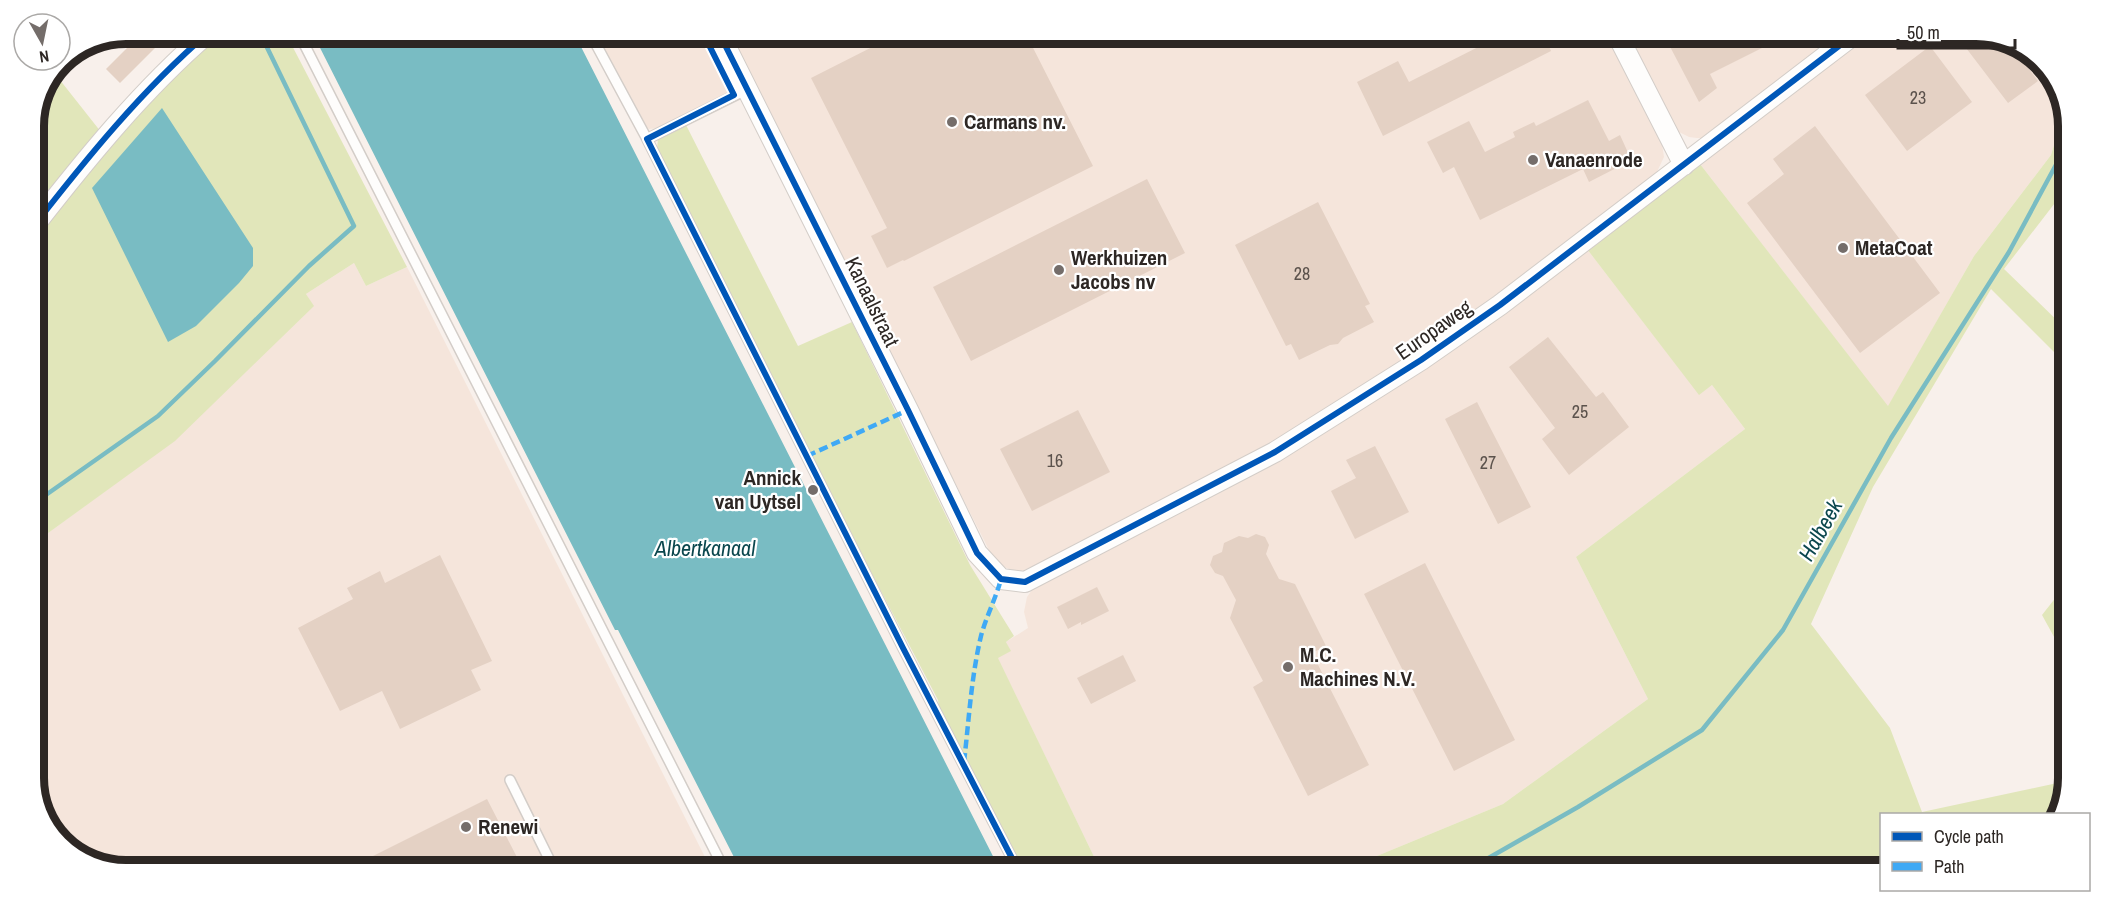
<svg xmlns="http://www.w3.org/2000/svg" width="2102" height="903" viewBox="0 0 2102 903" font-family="'Archivo Narrow',sans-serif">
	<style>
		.industrial { fill: #f5e5db }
		.green { fill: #e1e6ba }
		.water { fill: #79bcc3 }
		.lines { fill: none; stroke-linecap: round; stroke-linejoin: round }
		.stream { stroke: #79bcc3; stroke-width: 4.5 }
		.building { fill: #e4d1c4 }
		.lane-casing { stroke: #d3cdc8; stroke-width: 12 }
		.street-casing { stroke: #d3cdc8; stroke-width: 22 }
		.lane { stroke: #fefdfc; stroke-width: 9 }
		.street { stroke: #fefdfc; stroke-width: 20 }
		.quiet { stroke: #3fa9f5; stroke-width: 4.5; stroke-dasharray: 9 4.5; stroke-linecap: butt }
		.cycleway-casing { stroke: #fff; stroke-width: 10 }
		.cycleway { stroke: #0057b8; stroke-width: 6 }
		.poi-dot { fill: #746d6a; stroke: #fff; stroke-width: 2 }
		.labels { text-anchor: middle; stroke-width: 4.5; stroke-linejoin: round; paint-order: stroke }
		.number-label { font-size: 18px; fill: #5b524c }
		.poi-label { font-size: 21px; font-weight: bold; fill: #2d2724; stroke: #fff; text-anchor: start }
		.street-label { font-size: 21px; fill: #2d2724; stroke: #fff }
		.water-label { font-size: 22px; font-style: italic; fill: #0b474e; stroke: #fff }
		.rim { fill: none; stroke: #2d2724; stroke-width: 8 }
	</style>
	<rect width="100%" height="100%" fill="#f8f0eb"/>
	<path class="industrial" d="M596 35 1609 38 1662 144 1664 157 1655 176 1432 343 1300 426 1251 454 1036 566 1018 572 1001 566 990 552 752 82 659 128 649 129 645 126Z
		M1628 38 1837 39 1703 138H1697L1689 137 1677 131Z
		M1864 39 2012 40 2053 74 2059 91V129L2051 155 1974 256 1888 407 1700 164Z
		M1587 249 1699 394 1712 385 1745 429 1576 557 1648 699 1503 804 1372 858 1364 868 1099 867 997 657 1010 651 1006 642 1028 628 1024 612 1027 597 1032 590 1036 586 1072 566Z
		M354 263 366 286 407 267 709 865 90 863 52 834 33 784V544L175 440 313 306 306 294Z"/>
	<path class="green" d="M218 33 286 34 407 267 366 286 354 263 306 294 314 306 175 441 33 544V240L67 195 173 78Z
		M79 52 56 75 101 132 42 202 33 194V119L60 60Z
		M2059 91 2069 119 2068 186 2004 269 2067 330 2066 364 1991 289 1873 487 1811 624 1890 728 1922 812 2062 782 2061 814H1882L1881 870 1364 868 1372 858 1503 804 1648 699 1576 557 1745 429 1712 385 1699 395 1587 249 1700 164 1888 406 1974 256 2051 155 2059 129Z
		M686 125 798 346 852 322 970 565 1014 636 1006 642 1011 651 998 658 1099 867H1020L939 708 938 700 871 572 657 149 658 138Z
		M2064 587V655L2042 615Z"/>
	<path class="water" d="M313 34 575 35 998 866 738 865 618 630H615Z
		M162 108 253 248V266L239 283 196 326 168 342 92 188Z"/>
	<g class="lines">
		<path class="stream" d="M33 504 158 416 215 361 309 266 354 226 260 33
			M1471 868 1578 807 1702 730 1783 630 1891 438 2009 252 2064 150 2061 98"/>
	</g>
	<path class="building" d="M142 33H170L120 83 106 69Z
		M894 36H1027L1093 166 904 261 903 260 887 268 871 236 887 228 811 78Z
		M1496 38H1545L1551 51 1383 136 1357 82 1398 61 1409 82Z
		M1666 39H1758L1762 48 1710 74 1717 88 1699 102Z
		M1960 40H2012L2023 49 2017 53 2038 81 2008 103Z
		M1930 46 1972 102 1907 151 1865 95Z
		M1588 100 1609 141 1620 135 1630 157 1628 162 1589 182 1583 169 1480 220 1454 167 1443 173 1427 142 1469 121 1485 152 1515 137 1513 132 1534 122 1536 126Z
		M1815 126 1940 293 1860 353 1747 203 1784 174 1773 159Z
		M1147 179 1185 253 971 361 933 287Z
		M1318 202 1370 304 1365 306 1374 322 1343 338 1338 344 1330 345 1299 360 1291 344 1286 346 1235 245Z
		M1548 337 1596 397 1603 392 1629 427 1569 475 1542 439 1555 428 1509 367Z
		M1477 402 1531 507 1498 524 1445 419Z
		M1078 410 1110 472 1032 511 1000 449Z
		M1375 446 1409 512 1355 539 1331 491 1356 478 1346 460Z
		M1256 534 1265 537 1269 545 1266 554 1279 579 1295 584 1326 646 1312 653 1369 765 1308 796 1253 687 1263 681 1230 618 1236 600 1223 576 1215 573 1210 565 1213 556 1222 552 1224 543 1239 536 1248 538Z
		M440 555 492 661 471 670 481 690 400 729 382 691 340 711 298 628 353 599 347 588 380 571 385 583Z
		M1425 563 1515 740 1454 771 1364 594Z
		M1097 587 1109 611 1081 625V622L1068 629 1057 607Z
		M1123 655 1136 681 1091 704 1077 678Z
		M487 799 521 865 357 864Z"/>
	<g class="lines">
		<g class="lane-casing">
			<path id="lane" d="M299 34 722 865
				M591 35 647 139
				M748 89 647 139 903 648 1016 866
				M510 780 552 865"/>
		</g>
		<g class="street-casing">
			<path id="street" d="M720 35 908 410 977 553 1001 579 1025 582 1275 452 1421 360 1500 305 1848 39
				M1619 38 1684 165
				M33 227C86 159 142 90 208 33"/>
		</g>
		<use href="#lane" class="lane"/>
		<use href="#street" class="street"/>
		<path class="quiet" d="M807 456 908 410
			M964 762C969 720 971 678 981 636 986 617 996 598 1001 579"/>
		<g class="cycleway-casing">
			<path id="cycleway" d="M704 35 734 95 647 139 903 648 1016 866
				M720 35 908 410 977 553 1001 579 1025 582 1275 452 1421 360 1500 305 1848 39
				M33 227C86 159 142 90 208 33"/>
		</g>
		<use href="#cycleway" class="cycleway"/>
	</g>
	<g class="poi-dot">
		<circle cx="952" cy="122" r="6"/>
		<circle cx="1533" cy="160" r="6"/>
		<circle cx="1843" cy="248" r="6"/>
		<circle cx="1059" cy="270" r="6"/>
		<circle cx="813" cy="490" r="6"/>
		<circle cx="1288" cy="667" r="6"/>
		<circle cx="466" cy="827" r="6"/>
	</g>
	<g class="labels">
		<g class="number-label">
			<text x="1918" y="104">23</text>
			<text x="1302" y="280">28</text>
			<text x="1580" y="418">25</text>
			<text x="1055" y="467">16</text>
			<text x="1488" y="469">27</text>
		</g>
		<g class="poi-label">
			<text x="964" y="129">Carmans nv.</text>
			<text x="1545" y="167">Vanaenrode</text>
			<text x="1855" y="255">MetaCoat</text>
			<text x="1071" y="265">Werkhuizen<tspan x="1071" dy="24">Jacobs nv</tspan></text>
			<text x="801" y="485" text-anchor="end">Annick<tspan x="801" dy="24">van Uytsel</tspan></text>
			<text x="1300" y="662">M.C.<tspan x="1300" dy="24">Machines N.V.</tspan></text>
			<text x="478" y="834">Renewi</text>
		</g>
		<g class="street-label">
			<text transform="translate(872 302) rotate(64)" y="7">Kanaalstraat</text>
			<text transform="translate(1434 330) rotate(-35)" y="7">Europaweg</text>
		</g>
		<g class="water-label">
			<text transform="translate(1820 530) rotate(-61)" y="8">Halbeek</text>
			<text x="705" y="556">Albertkanaal</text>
		</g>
	</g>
	<path d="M0 0H2102V903H0ZM126 44H1976A82 82 0 0 1 2058 126V778A82 82 0 0 1 1976 860H126A82 82 0 0 1 44 778V126A82 82 0 0 1 126 44Z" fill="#fff" fill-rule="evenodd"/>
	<path class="rim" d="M126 44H1976A82 82 0 0 1 2058 126V778A82 82 0 0 1 1976 860H126A82 82 0 0 1 44 778V126A82 82 0 0 1 126 44Z"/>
	<rect x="1880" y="813" width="210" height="78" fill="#ffffff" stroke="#aba9a7" stroke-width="1.5"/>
	<rect x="1892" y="832" width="30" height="9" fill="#0057b8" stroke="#aba9a7" stroke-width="1.5"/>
	<text x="1934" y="843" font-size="18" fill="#2d2724">Cycle path</text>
	<rect x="1892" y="862" width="30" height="9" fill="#3fa9f5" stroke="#aba9a7" stroke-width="1.5"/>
	<text x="1934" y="873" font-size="18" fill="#2d2724">Path</text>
	<g transform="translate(42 42) rotate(171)"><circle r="28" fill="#ffffff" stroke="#aba9a7" stroke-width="1.5"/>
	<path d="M0-4.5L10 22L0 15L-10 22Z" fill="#746d6a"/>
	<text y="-9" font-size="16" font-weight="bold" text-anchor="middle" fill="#2d2724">N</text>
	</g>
	<path d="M1898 39v9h117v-9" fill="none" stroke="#2d2724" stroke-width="3"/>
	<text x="1907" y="39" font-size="18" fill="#2d2724" stroke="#ffffff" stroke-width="4.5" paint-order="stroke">50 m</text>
</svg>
